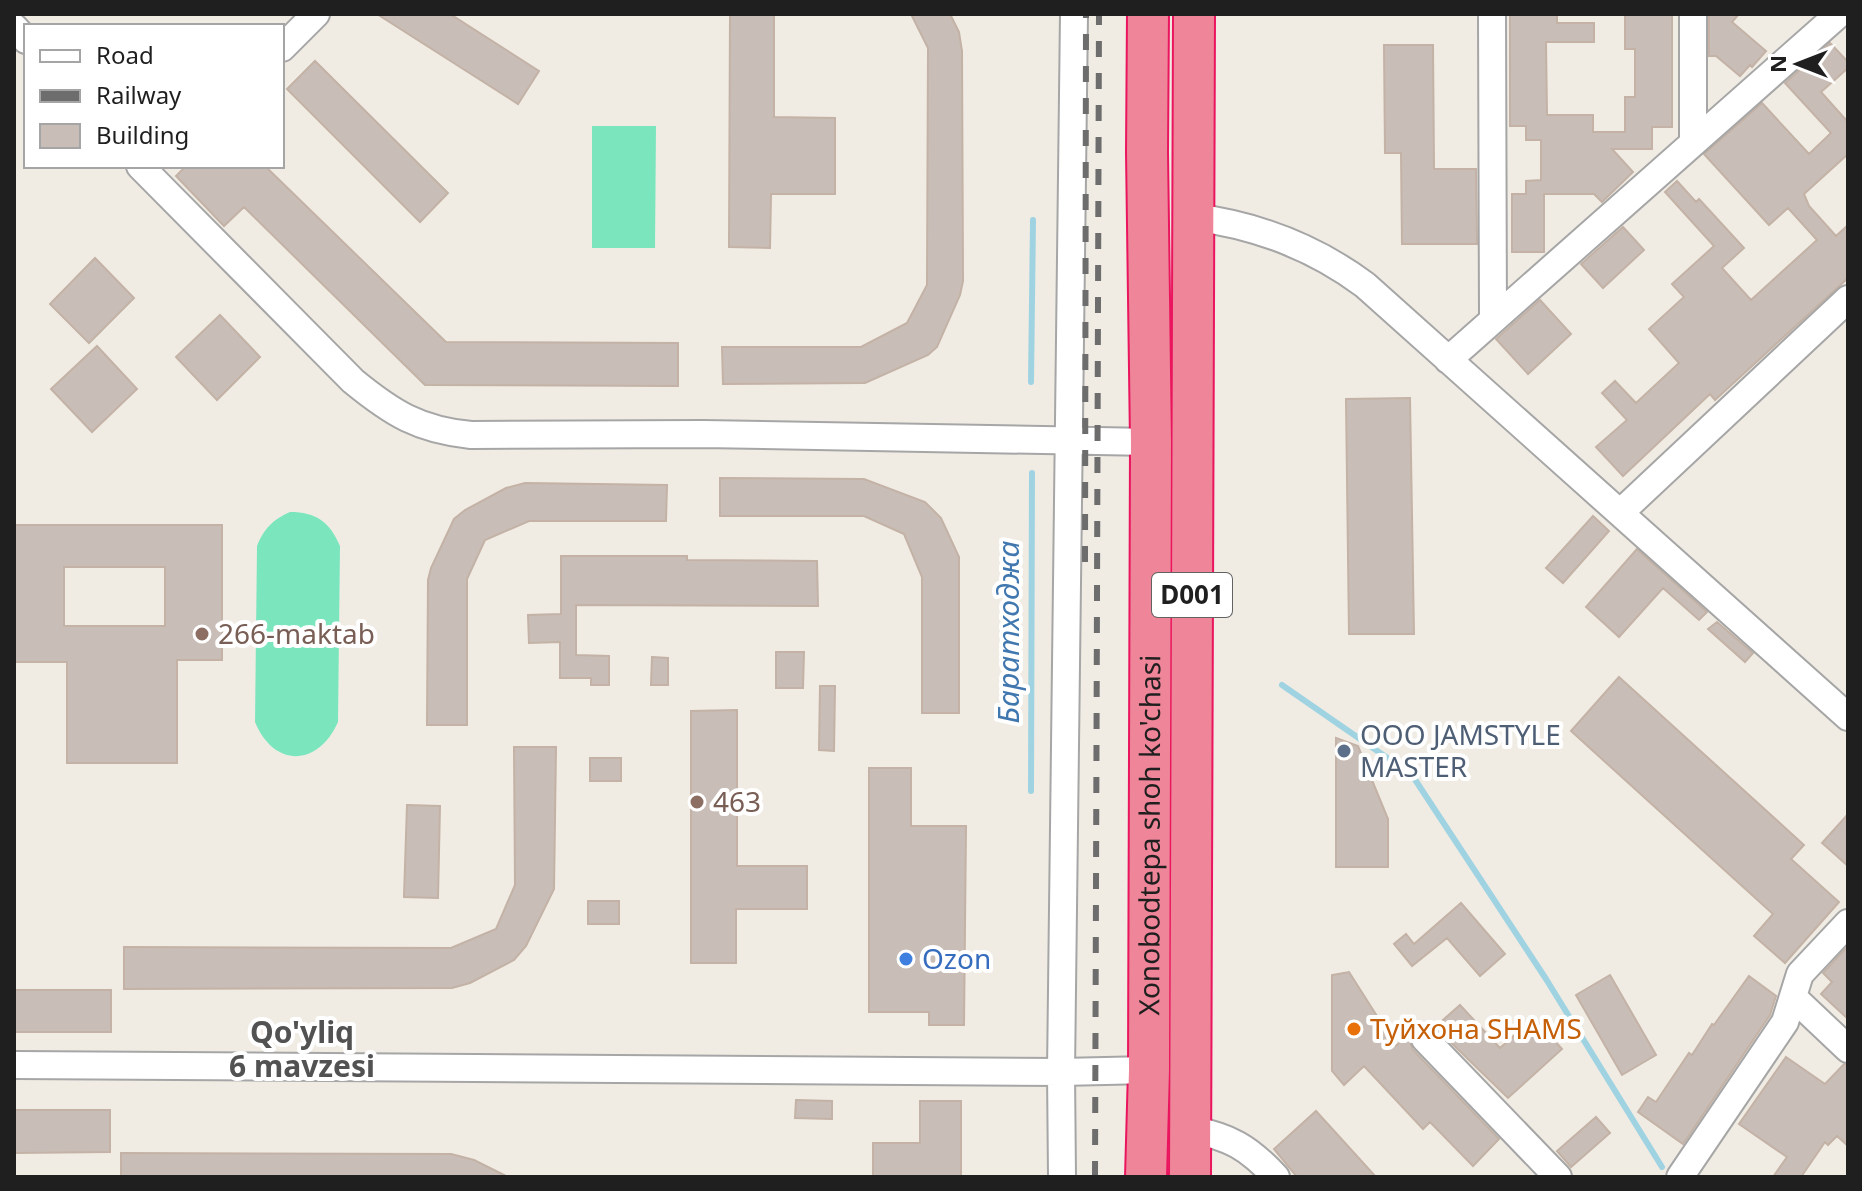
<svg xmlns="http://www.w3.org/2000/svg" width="1862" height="1191" viewBox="0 0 1862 1191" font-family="'Noto Sans',sans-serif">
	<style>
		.pitch { fill: #7be6bd }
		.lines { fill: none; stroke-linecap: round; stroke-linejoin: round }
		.stream { stroke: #a0d3e2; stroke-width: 6 }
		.building { fill: #c9beb7; stroke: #c3b2a5; stroke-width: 2; fill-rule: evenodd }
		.minor-casing { stroke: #a6a6a6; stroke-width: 30 }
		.highway-casing { stroke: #ea155e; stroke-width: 44 }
		.minor { stroke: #fff; stroke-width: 26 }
		.highway { stroke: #ee8598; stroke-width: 40 }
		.rail { stroke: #6d6d6d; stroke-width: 6; stroke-dasharray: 16 16; stroke-linecap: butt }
		.education-dot { fill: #8d6e63; stroke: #fff; stroke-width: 3 }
		.service-dot { fill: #5c6f8a; stroke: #fff; stroke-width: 3 }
		.shop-dot { fill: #3f7fe0; stroke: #fff; stroke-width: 3 }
		.food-dot { fill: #e8710a; stroke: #fff; stroke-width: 3 }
		.labels { text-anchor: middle; stroke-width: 8; stroke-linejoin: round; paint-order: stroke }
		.shield { fill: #fff; stroke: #626262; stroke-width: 2 }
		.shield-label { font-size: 26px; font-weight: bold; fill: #1f1f1f }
		.education-label { font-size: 28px; fill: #785e54; stroke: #fff; text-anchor: start }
		.service-label { font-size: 28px; fill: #4e5e75; stroke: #fff; text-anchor: start }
		.street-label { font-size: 28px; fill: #1f1f1f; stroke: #fff }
		.shop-label { font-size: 28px; fill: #366cbe; stroke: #fff; text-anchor: start }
		.food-label { font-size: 28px; fill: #c56008; stroke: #fff; text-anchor: start }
		.water-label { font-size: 30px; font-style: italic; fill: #4077af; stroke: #fff }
		.neighbourhood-label { font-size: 30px; font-weight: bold; fill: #525252; stroke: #fff }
	</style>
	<rect width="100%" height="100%" fill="#f0ece4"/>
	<path class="pitch" d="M592 126H656L655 248H592Z
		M290 512C316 512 330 522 340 546L338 722C318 767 274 768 255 722L257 546C264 529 272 520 290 512Z"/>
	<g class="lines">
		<path class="stream" d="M1031 382 1033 220
			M1282 685 1412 775 1546 979 1662 1167
			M1031 791 1032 473"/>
	</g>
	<path class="building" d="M377 14H450L539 71 518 104Z
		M730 14H774V117L835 118V194H771L770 248 729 247Z
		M911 14H950L959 32 962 51 963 281 960 295 937 347 928 355 865 383 723 384 722 347H861L907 323 927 285 928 48Z
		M1510 14H1557V23H1594V42H1546L1547 115H1593V132H1625V97H1635V49H1625V14H1672V127H1652V149H1612L1633 172 1602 202 1594 194H1544V252H1512V194H1526V181L1541 180V140H1526V126H1510Z
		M1709 14H1739L1732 22 1766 51 1752 67 1750 65 1740 76 1716 56H1709Z
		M1830 43 1848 62V68L1821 92 1846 120 1848 118V154L1804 194 1809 206 1836 236 1848 225V278L1715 400 1710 394 1623 476 1596 447 1627 420 1602 393 1615 381 1636 403 1679 363 1649 329 1684 297 1672 284 1714 246 1665 192 1677 181 1696 202 1699 199 1744 248 1722 268 1751 300 1817 240 1788 208 1769 225 1704 154 1762 103 1809 154 1831 133 1785 83Z
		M1384 45H1433L1434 169H1476L1477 244H1402L1401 153H1385Z
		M315 61 448 193 420 222 287 89Z
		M186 166H265L446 342 678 343V386L425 385 244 207 224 226 176 176Z
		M1623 227 1644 250 1603 288 1581 264Z
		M95 258 134 298 89 343 50 304Z
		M1540 300 1571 334 1528 374 1496 339Z
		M220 315 260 357 217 400 176 357Z
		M97 346 137 389 92 432 51 389Z
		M1410 398 1414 634H1349L1346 399Z
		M720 478 864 479 925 502 941 518 959 557V713H922V577L904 534 864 516H720Z
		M525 483 667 485 666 521H529L485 540 467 579V725H427L428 580 431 568 454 519 465 510 506 488Z
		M1593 516 1609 531 1563 583 1546 568Z
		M14 525H222V660H177V763H67V662H14ZM64 567H165V626H64Z
		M1637 549 1707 612 1699 620 1663 588 1619 637 1586 607Z
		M561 556H687V560L817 561 818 606 576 605V655L609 656V685H591V678H560V642L529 643 528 615 561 614Z
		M1717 622 1753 653 1745 662 1708 629Z
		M776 652H804L803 688H776Z
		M652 657 668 658V685H651Z
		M1619 677 1804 845 1791 859 1839 902 1785 963 1754 936 1773 914 1571 731Z
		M820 686H835L834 751 819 750Z
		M737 710V866H807V909H736V963H691V711Z
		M1336 738 1358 746 1388 819V867H1336Z
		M514 747H556L554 889 526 946 514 960 470 983 452 988 124 989V947L451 948 496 929 515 885Z
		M590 758H621V781H590Z
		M869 768H911V826H966L964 1025H929V1012H869Z
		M407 805 440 806 438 898 404 897Z
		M1848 814V866L1822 843Z
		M588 901H619V924H588Z
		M1461 903 1505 954 1480 976 1447 938 1412 966 1394 944 1406 934 1414 944Z
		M1848 946V1019L1821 994 1832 982 1823 973Z
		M1349 972 1396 1046 1407 1035 1413 1050 1499 1139 1473 1166 1430 1122 1423 1129 1364 1066 1344 1085 1332 1071V975Z
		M1610 975 1656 1055 1622 1075 1576 995Z
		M1749 976 1776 996 1770 1015 1683 1144 1638 1112 1648 1097 1656 1102 1689 1053 1692 1055 1712 1024 1714 1025Z
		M14 990H111V1032H14Z
		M1460 1005 1500 1048 1534 1018 1562 1049 1508 1098 1435 1027Z
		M1786 1057 1825 1084 1844 1064 1848 1065V1146L1837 1136 1828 1145 1825 1142 1801 1177H1773L1787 1157 1739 1124Z
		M796 1100 832 1101V1119L795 1118Z
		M920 1101H961V1177H873V1143H920Z
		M14 1110H110V1152L14 1153Z
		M1316 1111 1376 1177H1297L1274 1149Z
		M1596 1117 1610 1133 1571 1167 1557 1151Z
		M121 1153 451 1154 474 1160 508 1177H121Z"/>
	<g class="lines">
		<g class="minor-casing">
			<path id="minor" d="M1492 14 1493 320
				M1693 14V143
				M14 27 26 40
				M282 48 316 14
				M140 166 353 381C392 413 419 430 471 435L703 434 1151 442
				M1193 217C1255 225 1314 247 1365 285L1848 717
				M1448 360 1839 14
				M1621 512 1848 299
				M1794 998 1848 1049
				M1425 1039 1558 1177
				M14 1065 1061 1072 1149 1070
				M1190 1129C1230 1137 1248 1147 1276 1177
				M1062 1177 1061 1072 1074 14
				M1680 1177 1785 1022 1800 974 1848 923"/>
		</g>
		<g class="highway-casing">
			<g id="highway">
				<path id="s1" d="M1146 1177 1149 1070 1151 442 1147 152 1148 14"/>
				<path d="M1190 1177 1194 14"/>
			</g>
		</g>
		<use href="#minor" class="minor"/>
		<use href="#highway" class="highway"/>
		<path class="rail" d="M1085 562 1086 14
			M1095 1177 1099 14"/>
	</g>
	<g class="education-dot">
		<circle cx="202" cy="634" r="8"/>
		<circle cx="697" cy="802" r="8"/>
	</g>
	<circle class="service-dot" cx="1344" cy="751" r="8"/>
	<circle class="shop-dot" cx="906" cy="959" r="8"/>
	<circle class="food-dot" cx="1354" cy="1029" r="8"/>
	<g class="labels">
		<rect class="shield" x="1152" y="573" width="80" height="44" rx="6"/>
		<g class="shield-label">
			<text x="1192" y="604">D001</text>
		</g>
		<g class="education-label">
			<text x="218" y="644">266-maktab</text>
			<text x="713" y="812">463</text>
		</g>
		<g class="service-label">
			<text x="1360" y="745">OOO JAMSTYLE<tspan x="1360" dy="32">MASTER</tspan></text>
		</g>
		<g class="street-label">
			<text dy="10" stroke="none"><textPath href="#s1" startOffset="342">Xonobodtepa shoh ko'chasi</textPath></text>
		</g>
		<g class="shop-label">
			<text x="922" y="969">Ozon</text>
		</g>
		<g class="food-label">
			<text x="1370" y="1039">Туйхона SHAMS</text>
		</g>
		<g class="water-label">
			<text transform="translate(1009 632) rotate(-90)" y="10">Баратходжа</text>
		</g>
		<g class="neighbourhood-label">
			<text x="302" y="1043">Qo'yliq<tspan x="302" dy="34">6 mavzesi</tspan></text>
		</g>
	</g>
	<rect width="1862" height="1191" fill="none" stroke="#1f1f1f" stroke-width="32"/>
	<rect x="24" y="24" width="260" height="144" fill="#ffffff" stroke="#a5a5a5" stroke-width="2"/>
	<rect x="40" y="50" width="40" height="12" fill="#ffffff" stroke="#a5a5a5" stroke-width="2"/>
	<text x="96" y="64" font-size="24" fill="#1f1f1f">Road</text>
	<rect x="40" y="90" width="40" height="12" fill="#6d6d6d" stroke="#a5a5a5" stroke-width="2"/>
	<text x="96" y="104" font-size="24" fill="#1f1f1f">Railway</text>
	<rect x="40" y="124" width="40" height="24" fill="#c9beb7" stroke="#a5a5a5" stroke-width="2"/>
	<text x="96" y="144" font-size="24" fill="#1f1f1f">Building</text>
	<g transform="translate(1798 64) rotate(270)" stroke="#ffffff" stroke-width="6" paint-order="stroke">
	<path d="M0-6L14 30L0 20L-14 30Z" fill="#1f1f1f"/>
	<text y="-12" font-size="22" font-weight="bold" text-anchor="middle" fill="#1f1f1f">N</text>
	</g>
</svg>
